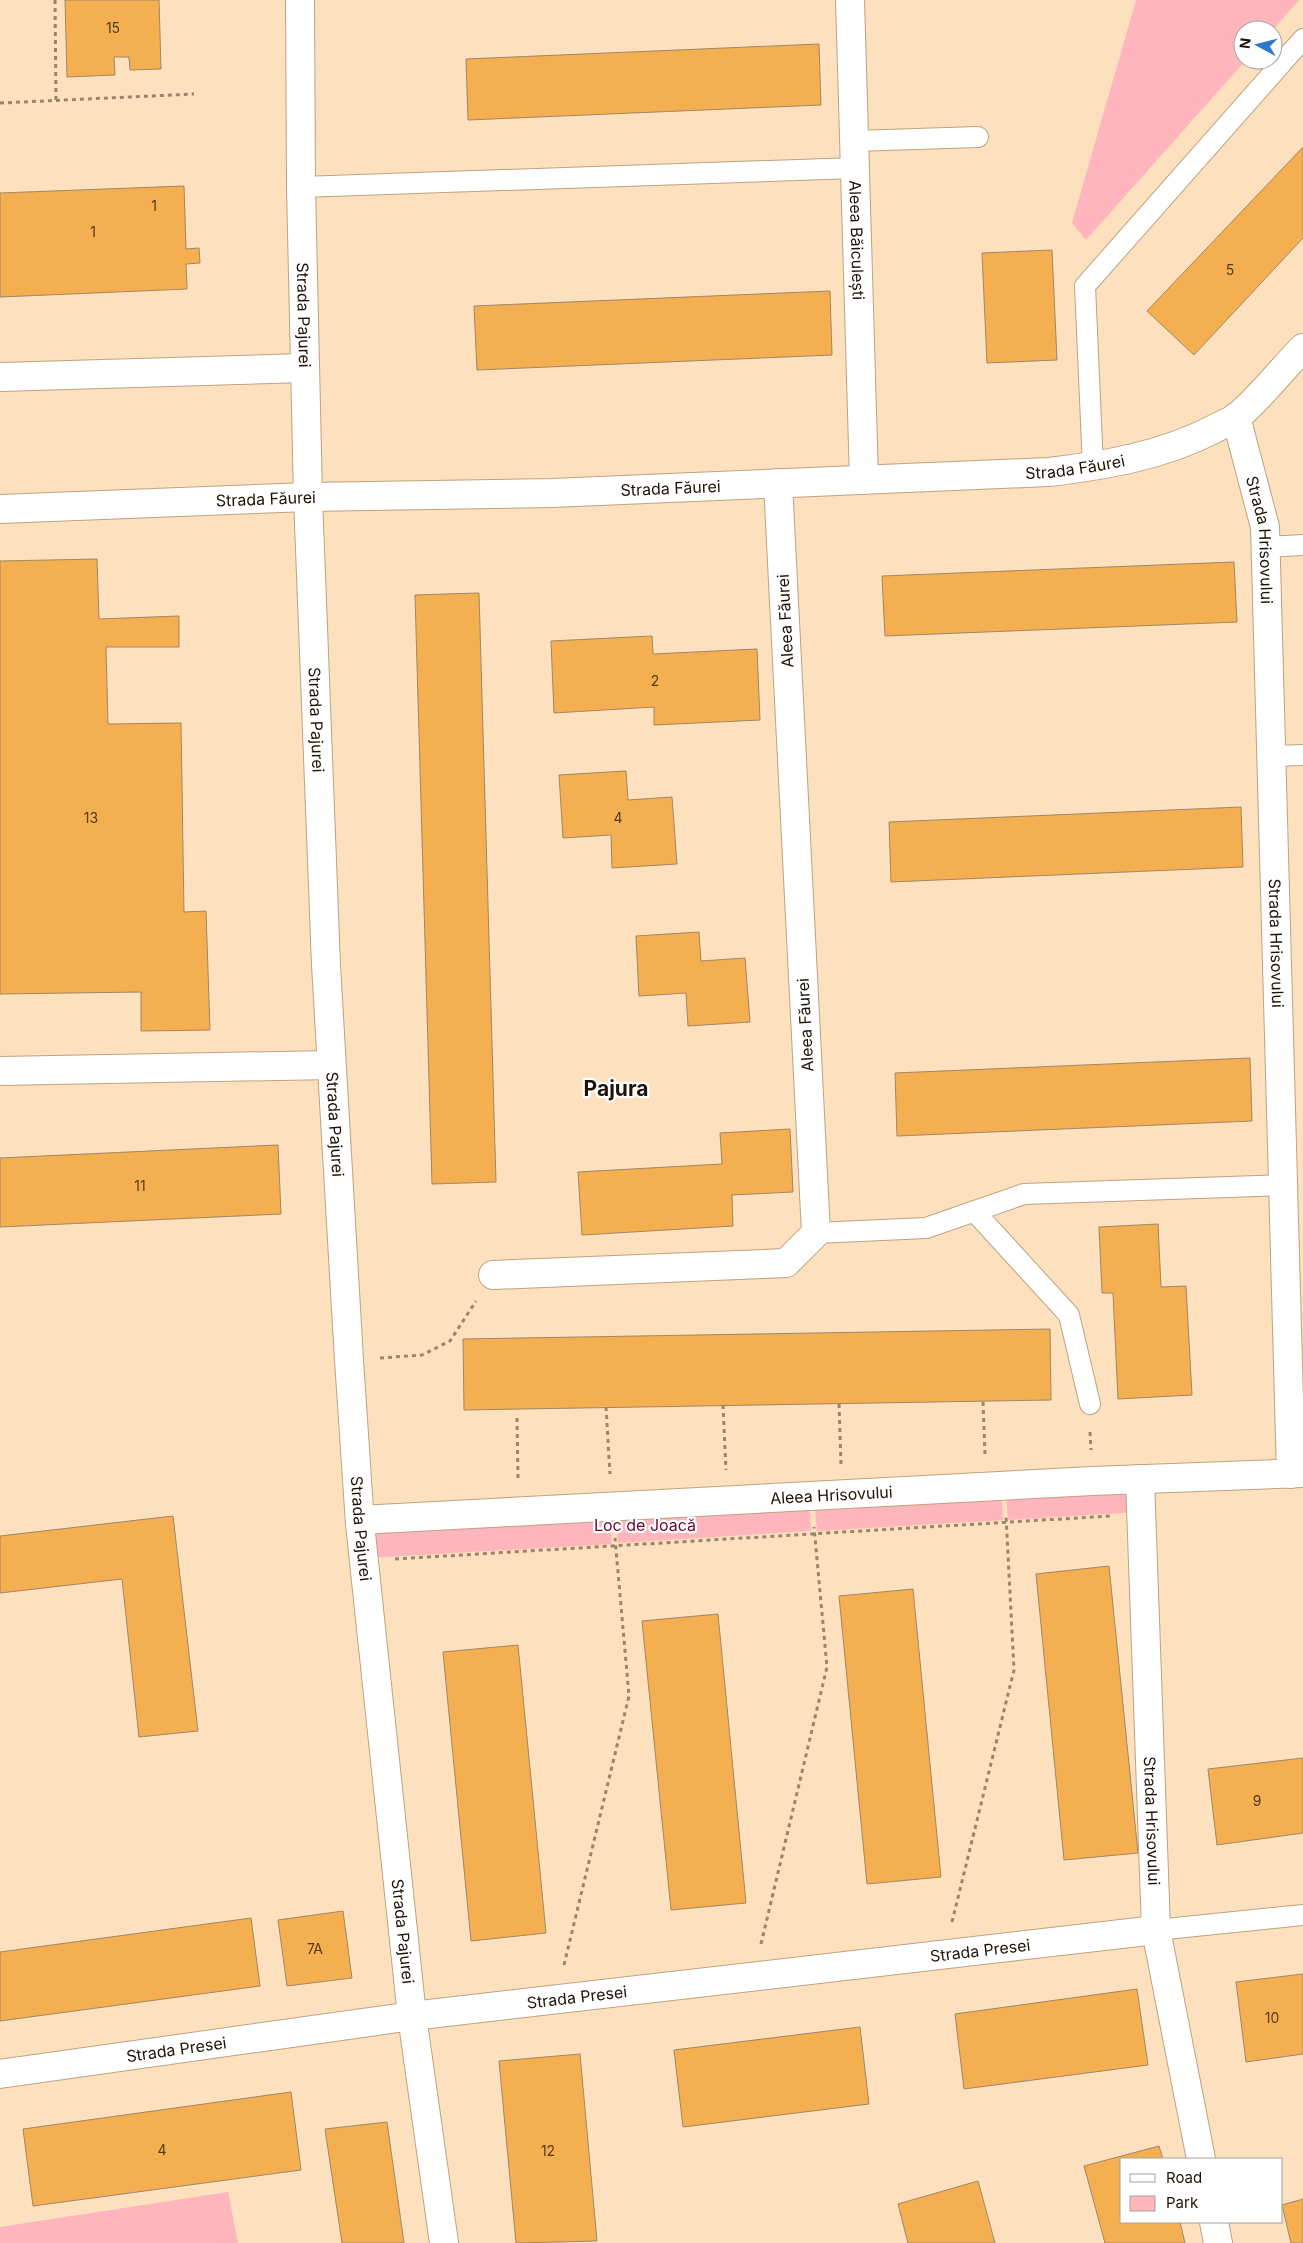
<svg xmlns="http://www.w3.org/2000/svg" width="1303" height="2243" viewBox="0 0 1303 2243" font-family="Inter,sans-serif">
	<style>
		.green { fill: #ffb5bc }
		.building { fill: #f4b050; stroke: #a18666 }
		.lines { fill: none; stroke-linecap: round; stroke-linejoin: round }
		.lane-casing { stroke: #bea381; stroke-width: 22 }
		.street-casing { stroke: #bea381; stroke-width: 30 }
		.secondary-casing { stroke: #bea381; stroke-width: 30 }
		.path { stroke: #99846c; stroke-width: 3; stroke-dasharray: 4 4; stroke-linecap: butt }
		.lane { stroke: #fff; stroke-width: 20 }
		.street { stroke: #fff; stroke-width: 28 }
		.secondary { stroke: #fff; stroke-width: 28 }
		.labels { text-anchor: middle; stroke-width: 4.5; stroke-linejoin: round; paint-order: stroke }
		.number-label { font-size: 14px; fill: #533a19 }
		.street-label { font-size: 16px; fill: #1d1307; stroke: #fff }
		.park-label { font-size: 16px; fill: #6c0424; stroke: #fff }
		.district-label { font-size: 21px; font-weight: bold; fill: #1d1307; stroke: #fff }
	</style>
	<rect width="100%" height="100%" fill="#fde0bd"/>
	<path class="green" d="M1136 0H1299L1273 30H1243V60H1246L1086 240 1072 223Z
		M1137 1481 1138 1512 1008 1520 1006 1489Z
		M1001 1488 1003 1520 817 1531 814 1499Z
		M809 1499 811 1531 618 1543 615 1510Z
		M609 1510 612 1544 368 1558 365 1524Z
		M228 2192 238 2243H0V2227Z"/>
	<path class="building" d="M65 0H159L161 69 130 70 129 57H114L115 75 67 77Z
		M819 44 821 105 468 120 466 59Z
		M1303 147V238L1194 355 1147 311Z
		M184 186 186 249 199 248 200 263 186 264 187 289 0 297V193Z
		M1052 250 1057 360 987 363 982 253Z
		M830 291 832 355 477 370 474 306Z
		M97 559 99 619 179 616V647H106L108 724 181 723 184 912 206 911 210 1030 141 1031V992L0 994V561Z
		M1234 562 1237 622 885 636 882 576Z
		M479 593 496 1182 432 1184 415 595Z
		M652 636 653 654 757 649 760 720 654 725V707L554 713 551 641Z
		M626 771 628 800 672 797 677 864 612 868 611 835 563 838 559 775Z
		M1241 807 1243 867 891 882 889 822Z
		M699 932 701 961 745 958 750 1022 688 1026 686 993 639 996 636 936Z
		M1250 1058 1252 1121 897 1136 895 1073Z
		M790 1129 793 1192 732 1195 733 1226 582 1235 578 1172 722 1164 720 1133Z
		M278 1145 281 1214 0 1227V1158Z
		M1158 1224 1161 1287 1186 1286 1192 1395 1118 1399 1113 1293H1102L1099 1227Z
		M1050 1329 1051 1400 464 1410 463 1339Z
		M173 1516 198 1731 139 1737 122 1579 0 1593V1536Z
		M1109 1566 1138 1853 1064 1860 1036 1574Z
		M913 1589 941 1877 867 1884 839 1596Z
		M718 1614 746 1903 671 1910 642 1621Z
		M518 1645 546 1933 471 1941 443 1652Z
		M1303 1758V1833L1217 1845 1208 1769Z
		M343 1911 352 1978 287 1986 278 1920Z
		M251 1918 260 1986 0 2021V1952Z
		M1303 1974V2054L1246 2062 1236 1982Z
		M1137 1989 1148 2065 964 2089 955 2014Z
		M860 2027 869 2104 683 2127 674 2050Z
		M580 2054 597 2241 516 2243 499 2061Z
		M291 2092 301 2170 33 2206 23 2129Z
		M387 2122 404 2243H342L325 2129Z
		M1159 2146 1163 2159H1122V2222H1180L1185 2243H1105L1084 2166Z
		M978 2181 995 2243H908L898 2204Z
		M1303 2199V2243H1291L1282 2205Z"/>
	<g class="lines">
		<g class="lane-casing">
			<path id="lane" d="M854 141 978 137
				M301 187 855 168
				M1093 467 1085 286 1303 39
				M1265 547 1303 545
				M1272 756 1303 755
				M974 1211 1069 1315 1090 1404
				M816 1233 926 1228 1024 1194 1284 1185
				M1156 1930 1303 1915"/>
		</g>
		<g class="street-casing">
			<g id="street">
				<path id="s1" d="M850 0 864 480"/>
				<path d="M0 377 305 368"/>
				<path id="s2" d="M1236 417 1265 527 1291 1474"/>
				<path id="s3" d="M0 509 308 497 552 493 1049 472C1106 465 1162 456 1214 429 1221 425 1230 422 1237 417 1261 397 1281 370 1303 348"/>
				<path d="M0 1071 331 1065"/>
				<path d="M493 1275 786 1263 816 1233 778 483"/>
				<path id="s4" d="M1140 1479 1156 1930 1201 2159"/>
				<path id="s5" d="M360 1520 1092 1481 1303 1473"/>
				<path id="s6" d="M0 2074 412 2016 1156 1930"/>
				<path d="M1214 2222 1218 2243"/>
			</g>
		</g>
		<g class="secondary-casing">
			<g id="secondary">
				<path id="s7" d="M300 0 301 187 308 497 326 965 349 1360 360 1524 412 2016 444 2243"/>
			</g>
		</g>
		<path class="path" d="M55 0 56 101
			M0 103 194 94
			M380 1358 422 1355 450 1341 476 1301
			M983 1402 985 1454
			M839 1404 841 1464
			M723 1405 726 1470
			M606 1407 610 1474
			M517 1418 518 1479
			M1090 1432 1091 1450
			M395 1559 1110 1516
			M952 1922 1014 1670 1006 1516
			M761 1944 827 1667 814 1527
			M564 1965 629 1696 615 1538"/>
		<use href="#lane" class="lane"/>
		<use href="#street" class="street"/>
		<use href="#secondary" class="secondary"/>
	</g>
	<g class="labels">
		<g class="number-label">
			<text x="113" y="33">15</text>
			<text x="154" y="211">1</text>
			<text x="93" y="237">1</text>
			<text x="1230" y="275">5</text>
			<text x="655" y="686">2</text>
			<text x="91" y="823">13</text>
			<text x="618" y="823">4</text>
			<text x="140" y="1191">11</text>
			<text x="1257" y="1806">9</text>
			<text x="315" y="1954">7A</text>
			<text x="1272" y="2023">10</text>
			<text x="162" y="2155">4</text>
			<text x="548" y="2156">12</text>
		</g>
		<g class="street-label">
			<text dy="6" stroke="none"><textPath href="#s1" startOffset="240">Aleea Băiculești</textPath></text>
			<text dy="6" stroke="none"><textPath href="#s7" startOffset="315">Strada Pajurei</textPath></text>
			<text dy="6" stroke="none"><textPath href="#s3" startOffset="1076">Strada Făurei</textPath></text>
			<text dy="6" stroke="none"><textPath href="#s3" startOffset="671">Strada Făurei</textPath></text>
			<text dy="6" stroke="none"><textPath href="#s3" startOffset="266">Strada Făurei</textPath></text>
			<text dy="6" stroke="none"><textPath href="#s2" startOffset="126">Strada Hrisovului</textPath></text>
			<text transform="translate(785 621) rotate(-93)" y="6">Aleea Făurei</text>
			<text dy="6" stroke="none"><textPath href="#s7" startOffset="720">Strada Pajurei</textPath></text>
			<text dy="6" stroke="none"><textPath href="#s2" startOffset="530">Strada Hrisovului</textPath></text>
			<text transform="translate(805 1025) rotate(-93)" y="6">Aleea Făurei</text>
			<text dy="6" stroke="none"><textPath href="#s7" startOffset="1125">Strada Pajurei</textPath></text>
			<text dy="6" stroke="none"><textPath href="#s5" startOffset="472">Aleea Hrisovului</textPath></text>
			<text dy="6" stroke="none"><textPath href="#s7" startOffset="1530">Strada Pajurei</textPath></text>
			<text dy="6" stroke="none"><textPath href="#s4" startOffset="342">Strada Hrisovului</textPath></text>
			<text dy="6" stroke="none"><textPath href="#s7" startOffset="1935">Strada Pajurei</textPath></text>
			<text dy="6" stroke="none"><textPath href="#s6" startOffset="988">Strada Presei</textPath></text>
			<text dy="6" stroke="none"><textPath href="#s6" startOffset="582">Strada Presei</textPath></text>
			<text dy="6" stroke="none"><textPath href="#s6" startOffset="178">Strada Presei</textPath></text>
		</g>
		<g class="park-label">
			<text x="645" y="1531">Loc de Joacă</text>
		</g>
		<g class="district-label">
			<text x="616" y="1096">Pajura</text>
		</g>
	</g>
	<rect x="1120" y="2158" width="162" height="65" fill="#ffffff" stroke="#a5a19c"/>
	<rect x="1130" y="2174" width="25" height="8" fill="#ffffff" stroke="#a5a19c"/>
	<text x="1166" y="2183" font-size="15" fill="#1d1307">Road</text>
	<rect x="1130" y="2196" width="25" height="15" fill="#ffb5bc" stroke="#a5a19c"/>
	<text x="1166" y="2208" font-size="15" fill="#1d1307">Park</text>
	<g transform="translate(1258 45) rotate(277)"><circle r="24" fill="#ffffff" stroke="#a5a19c"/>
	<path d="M0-4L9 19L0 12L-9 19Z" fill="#2c79c9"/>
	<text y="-8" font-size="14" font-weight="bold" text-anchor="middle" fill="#1d1307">N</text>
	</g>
</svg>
